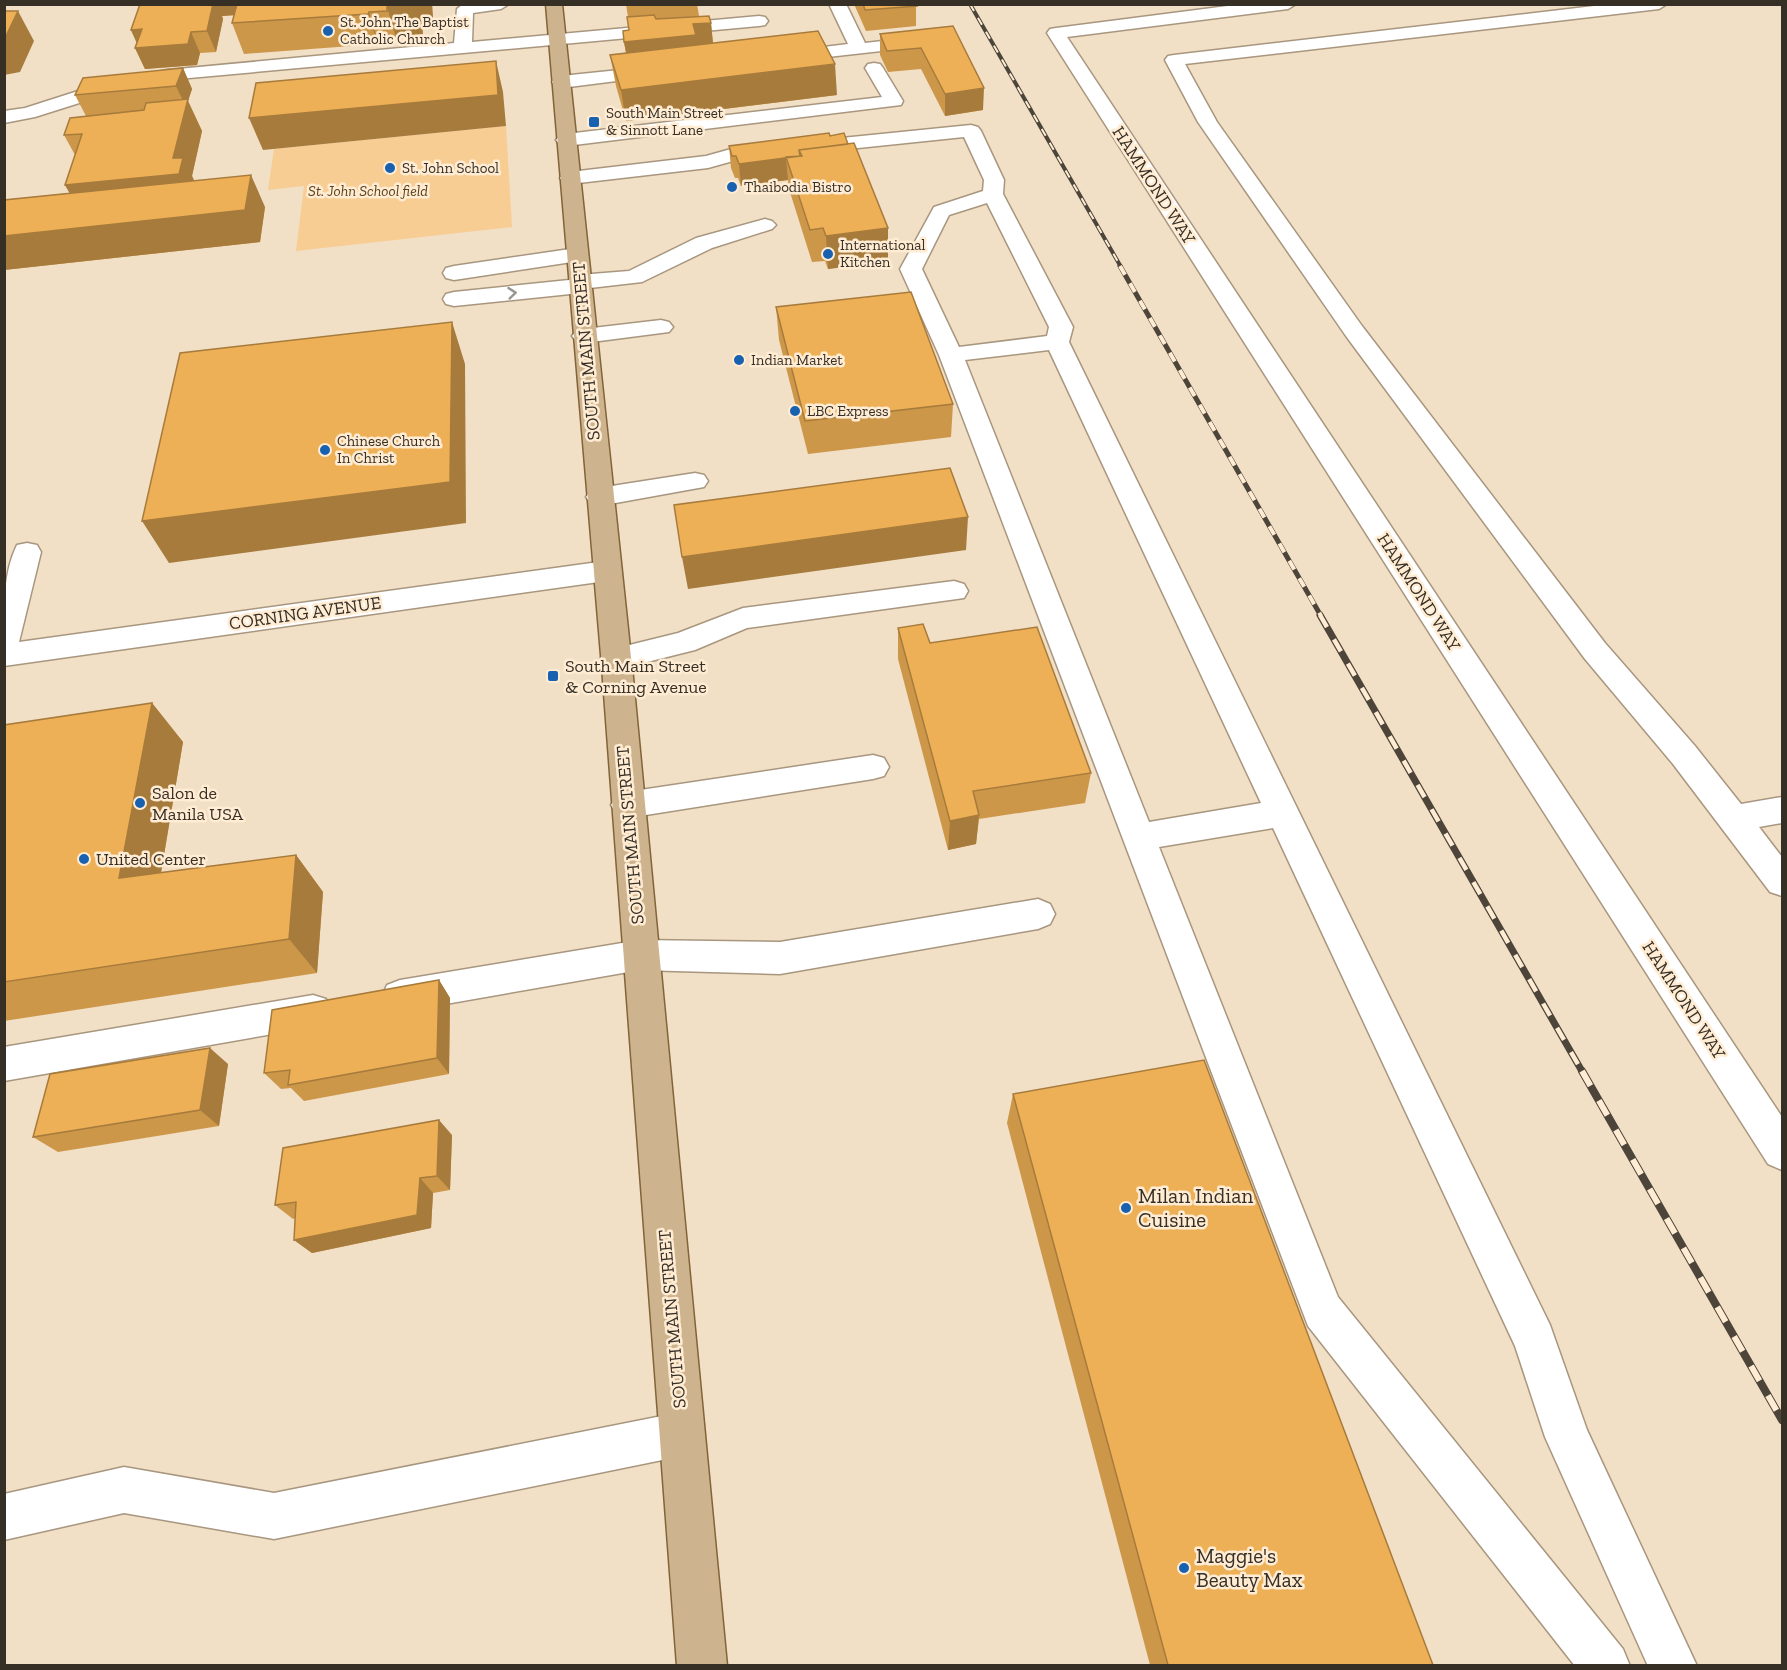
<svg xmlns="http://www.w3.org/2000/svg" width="1787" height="1670" viewBox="0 0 1787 1670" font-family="'Zilla Slab',serif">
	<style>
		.green { fill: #f7cd93 }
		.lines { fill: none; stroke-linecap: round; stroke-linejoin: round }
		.minor-casing { stroke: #a8967f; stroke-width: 3 }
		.major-casing { stroke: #826438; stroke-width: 3 }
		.minor { fill: #fff; fill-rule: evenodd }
		.major { fill: #cdb38e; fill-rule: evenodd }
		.rail-far3-casing { stroke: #4d453a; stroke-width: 4 }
		.rail-far2-casing { stroke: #4d453a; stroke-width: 5 }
		.rail-far1-casing { stroke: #4d453a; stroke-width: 7 }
		.rail-casing { stroke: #4d453a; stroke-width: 8 }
		.rail-far3 { stroke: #ffecd3; stroke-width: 2; stroke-dasharray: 8; stroke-linecap: butt }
		.rail-far2 { stroke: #ffecd3; stroke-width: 4; stroke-dasharray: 10; stroke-linecap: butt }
		.rail-far1 { stroke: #ffecd3; stroke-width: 4.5; stroke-dasharray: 14; stroke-linecap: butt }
		.rail { stroke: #ffecd3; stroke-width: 6; stroke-dasharray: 17; stroke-linecap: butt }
		.wall { fill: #cd974a }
		.shaded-wall { fill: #a77b3c }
		.building { fill: #eeb056; stroke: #a77b3c; stroke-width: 1.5 }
		.oneway { stroke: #9a9792 }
		.poi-dot { fill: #1861b0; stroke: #ffecd3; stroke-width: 2 }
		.labels { text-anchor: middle; stroke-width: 5; stroke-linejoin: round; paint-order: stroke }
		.far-poi-label { font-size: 15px; fill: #362f26; stroke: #ffecd3; text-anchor: start }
		.far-park-label { font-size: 15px; font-style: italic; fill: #583f19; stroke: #ffecd3 }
		.street-label { font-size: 18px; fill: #362f26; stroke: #ffecd3 }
		.poi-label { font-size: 18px; fill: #362f26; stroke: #ffecd3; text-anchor: start }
		.near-poi-label { font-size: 21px; fill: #362f26; stroke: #ffecd3; text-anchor: start }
	</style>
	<rect width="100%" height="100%" fill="#f1dfc6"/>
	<path class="green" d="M506 126 512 227 296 251 304 186 268 190 274 149Z"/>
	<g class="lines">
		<g class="minor-casing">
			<path id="minor" d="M463 4H509L501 9 473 13 472 42 759 16 765 17 768 21 765 25 759 26 167 80 114 92 35 117 4 123V111L25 108 103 83 167 70 454 43 457 9Z
				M829 4H846L865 43 926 36 932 37 935 41 932 45 926 46 783 62 777 61 774 57 777 53 783 52 848 44Z
				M1243 4H1296L1288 9 1067 37 1782 1117V1170L1768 1164 1047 33 1050 29 1056 28Z
				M1611 4H1667L1659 9 1185 64 1217 122 1362 326 1605 643 1695 746 1741 804 1782 797V823L1759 827 1782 857V896L1770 892 1673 764 1585 659 1346 336 1198 122 1165 60 1168 56 1174 55Z
				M874 63 880 64 883 68 903 101 901 105 566 146 559 144 556 140 559 136 566 134 882 97 865 68 868 64Z
				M658 66 664 67 667 71 664 75 561 88 555 86 552 82 555 78 561 76Z
				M971 125 978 127 981 131 1004 180 1003 194 1073 327 1069 342 1550 1325 1587 1430 1697 1666H1648L1545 1437 1515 1346 1273 828 1159 847 1338 1297 1623 1649 1630 1666H1575L1308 1326 939 355 900 269 934 207 983 191 984 180 964 137 733 161 708 168 570 184 563 182 560 178 563 174 570 172 706 156 731 149ZM987 203 1049 327 1047 336 959 347 922 269 949 215ZM1049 350 1261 803 1149 822 965 360Z
				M765 219 772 221 776 225 772 229 712 248 642 282 590 288 580 293 454 306 446 304 443 299 446 294 454 292 569 280 571 277 579 275 629 271 696 238Z
				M577 248 585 250 588 255 585 260 454 280 446 278 443 273 446 268 454 266Z
				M661 320 669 322 673 327 669 332 584 343 576 341 572 336 576 331 584 329Z
				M695 473 704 475 708 481 704 487 599 506 590 503 586 497 590 491 599 488Z
				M27 543 37 545 41 552 19 642 606 561 616 564 620 571 616 578 606 581 4 666C4 628 0 579 17 545Z
				M954 581 964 584 968 591 964 598 747 628 695 650 615 670 605 667 600 659 605 651 678 633 743 608Z
				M873 755 884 758 889 767 884 776 873 779 627 818 616 814 611 805 616 796 627 792Z
				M1038 899 1050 904 1055 914 1050 924 1038 929 780 974 640 970 400 1012 387 1007 382 996 387 985 400 980 640 940 780 942Z
				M313 995 326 999 331 1011 326 1023 313 1027 4 1081V1047Z
				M682 1412 698 1418 704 1434 698 1450 682 1456 274 1539 124 1513 4 1540V1494L124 1467 274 1493Z"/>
		</g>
		<g class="major-casing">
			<path id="major" d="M546 4H562L632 667 727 1666H677L602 667Z"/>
		</g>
		<use href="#minor" class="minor"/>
		<use href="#major" class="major"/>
		<g class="rail-far3-casing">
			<path id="rail-far3" d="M970 4 1121 267"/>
		</g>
		<g class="rail-far2-casing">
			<path id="rail-far2" d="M1120 266 1321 616"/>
		</g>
		<g class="rail-far1-casing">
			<path id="rail-far1" d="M1320 615 1583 1073"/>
		</g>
		<g class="rail-casing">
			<path id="rail" d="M1582 1071 1782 1420"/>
		</g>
		<use href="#rail-far3" class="rail-far3"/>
		<use href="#rail-far2" class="rail-far2"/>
		<use href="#rail-far1" class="rail-far1"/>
		<use href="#rail" class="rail"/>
	</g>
	<path class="wall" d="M140 4H432L433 19 421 20 423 34 396 37 397 41 378 42V44L244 54 232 23 234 15 222 16 223 19 216 52 200 53 197 65 145 69 135 48 137 43 131 30Z
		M626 4H697L699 16 711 23 713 43 837 95 626 121 616 86 610 55 626 53 624 42 629 30 628 17Z
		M854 4H916V26L866 31Z
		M953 26 983 110 945 116 921 69 888 72 880 55V34Z
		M183 68 192 89 188 101 202 131 192 176 194 180 265 207 260 242 4 270V200L70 193 65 185 75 155 64 135 86 116 75 95Z
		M830 136 888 228V261L828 269 825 261 812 262 789 189 788 180 741 186 738 178H735L731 168 729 146Z
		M776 307 953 404 951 437 808 454 779 340Z
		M898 628 930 643 1091 773 1085 803 979 819 976 844 948 850 898 659Z
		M152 703 183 742 161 873 296 855 323 892 317 973 4 1021V725Z
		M439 980 450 998 449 1074 304 1101 291 1088 281 1089 264 1073Z
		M228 1064 219 1126 58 1152 33 1137Z
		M1013 1094 1433 1665H1150L1007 1123Z
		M452 1135 450 1190 433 1193 431 1228 312 1253 294 1240 295 1218 293 1219 275 1205Z"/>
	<path class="shaded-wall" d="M213 4H240L237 15 222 16 223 19 216 52 207 31Z
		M410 4H432L433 19 421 20 423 34 396 37 397 41 387 7Z
		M18 11 34 41 20 72 4 75V40Z
		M369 12 378 42V44L368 14Z
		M711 23 713 44 628 63 624 42 693 24Z
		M142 29 191 32 200 53 197 65 145 69 135 48H139L131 30Z
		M496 61 503 92 506 126 263 150 249 118Z
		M835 64 837 95 626 121 621 90Z
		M183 68 192 89 188 101 202 131 192 176 198 190 83 217 65 185 173 158 186 107 176 86Z
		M984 88 983 110 945 116V94Z
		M786 158 788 180 741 186 739 164Z
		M251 175 265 207 260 242 4 270V236Z
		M888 228V261L828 269 826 236Z
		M452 322 465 364 466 523 169 563 142 521Z
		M968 517 966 550 688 589 682 557Z
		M152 703 183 742 154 914 119 878Z
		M979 815 976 844 948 850 950 821Z
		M296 855 323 892 317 973 289 939Z
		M439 980 450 998 449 1074 437 1058Z
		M210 1048 228 1064 219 1126 200 1110Z
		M439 1120 452 1135 450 1190 437 1176Z
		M420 1178 433 1193 431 1228 312 1253 294 1240Z"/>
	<path class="building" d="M140 4H213L207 31 191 32 188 44 135 48 142 29 131 30Z
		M237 4H410L387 7V11L369 12 368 14 232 23Z
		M863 4H916L917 6 865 10Z
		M4 11H18L4 40Z
		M654 15 656 19 709 16 711 23 693 24 696 35 624 42 623 31 629 30 627 17Z
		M953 26 984 88 945 94 921 48 887 51 880 34Z
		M818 31 835 64 621 90 610 55Z
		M496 61 498 95 249 118 256 83Z
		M183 68 176 86 75 95 83 78Z
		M188 99 173 158H183L179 174 65 185 82 134 64 135 70 118 144 110 146 103Z
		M829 133 830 136 844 133 848 144 799 150 800 156 739 164 736 156H732L729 146Z
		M854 143 888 228 826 236 823 228 810 230 786 157 802 156 799 150Z
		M251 175 245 210 4 236V200Z
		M911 292 953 404 805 421 776 307Z
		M452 322 450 482 142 521 180 353Z
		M950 468 968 517 682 557 674 505Z
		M923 624 930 643 1037 627 1091 773 973 791 979 815 950 821 898 628Z
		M152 703 119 878 296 855 289 939 4 982V725Z
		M439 980 437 1058 288 1085 290 1070 264 1073 272 1010Z
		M210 1048 200 1110 33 1137 50 1074Z
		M1204 1060 1433 1665H1168L1013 1094Z
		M439 1120 437 1176 420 1178 417 1215 294 1240 296 1202 275 1205 283 1148Z"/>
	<defs><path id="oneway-chevron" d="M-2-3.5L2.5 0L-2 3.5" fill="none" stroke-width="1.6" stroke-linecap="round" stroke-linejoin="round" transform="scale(1.5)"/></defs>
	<use class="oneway" href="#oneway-chevron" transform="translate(512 293) rotate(-6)"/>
	<g class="poi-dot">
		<circle cx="328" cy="31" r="6"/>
		<rect x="588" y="116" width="12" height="12" rx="3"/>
		<circle cx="390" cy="168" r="6"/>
		<circle cx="732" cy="187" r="6"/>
		<circle cx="828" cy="254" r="6"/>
		<circle cx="739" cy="360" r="6"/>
		<circle cx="795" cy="411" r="6"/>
		<circle cx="325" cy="450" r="6"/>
		<rect x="547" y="670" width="12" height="12" rx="3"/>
		<circle cx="140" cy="803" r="6"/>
		<circle cx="84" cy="859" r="6"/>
		<circle cx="1126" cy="1208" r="6"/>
		<circle cx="1184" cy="1568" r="6"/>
	</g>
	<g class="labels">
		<g class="far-poi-label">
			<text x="340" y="27">St. John The Baptist<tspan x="340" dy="17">Catholic Church</tspan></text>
			<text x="606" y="118">South Main Street<tspan x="606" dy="17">&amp; Sinnott Lane</tspan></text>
			<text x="402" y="173">St. John School</text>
			<text x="744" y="192">Thaibodia Bistro</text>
			<text x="840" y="250">International<tspan x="840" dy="17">Kitchen</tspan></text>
			<text x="751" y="365">Indian Market</text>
			<text x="807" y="416">LBC Express</text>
			<text x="337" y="446">Chinese Church<tspan x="337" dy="17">In Christ</tspan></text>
		</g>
		<g class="far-park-label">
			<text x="368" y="196">St. John School field</text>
		</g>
		<g class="street-label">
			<text transform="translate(1154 185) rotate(57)" y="6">HAMMOND WAY</text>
			<text transform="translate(586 351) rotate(-95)" y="6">SOUTH MAIN STREET</text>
			<text transform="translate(1419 592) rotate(57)" y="6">HAMMOND WAY</text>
			<text transform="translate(305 613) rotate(-8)" y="6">CORNING AVENUE</text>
			<text transform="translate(630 835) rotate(-95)" y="6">SOUTH MAIN STREET</text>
			<text transform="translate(1684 1000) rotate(57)" y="6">HAMMOND WAY</text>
			<text transform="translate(672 1319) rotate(-95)" y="6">SOUTH MAIN STREET</text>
		</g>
		<g class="poi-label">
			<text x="565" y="672">South Main Street<tspan x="565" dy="21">&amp; Corning Avenue</tspan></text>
			<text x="152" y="799">Salon de<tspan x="152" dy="21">Manila USA</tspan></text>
			<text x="96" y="865">United Center</text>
		</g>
		<g class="near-poi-label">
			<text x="1138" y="1203">Milan Indian<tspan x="1138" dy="24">Cuisine</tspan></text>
			<text x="1196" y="1563">Maggie's<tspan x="1196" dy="24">Beauty Max</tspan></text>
		</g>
	</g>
	<rect width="1787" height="1670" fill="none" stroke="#362f26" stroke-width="12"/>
</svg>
